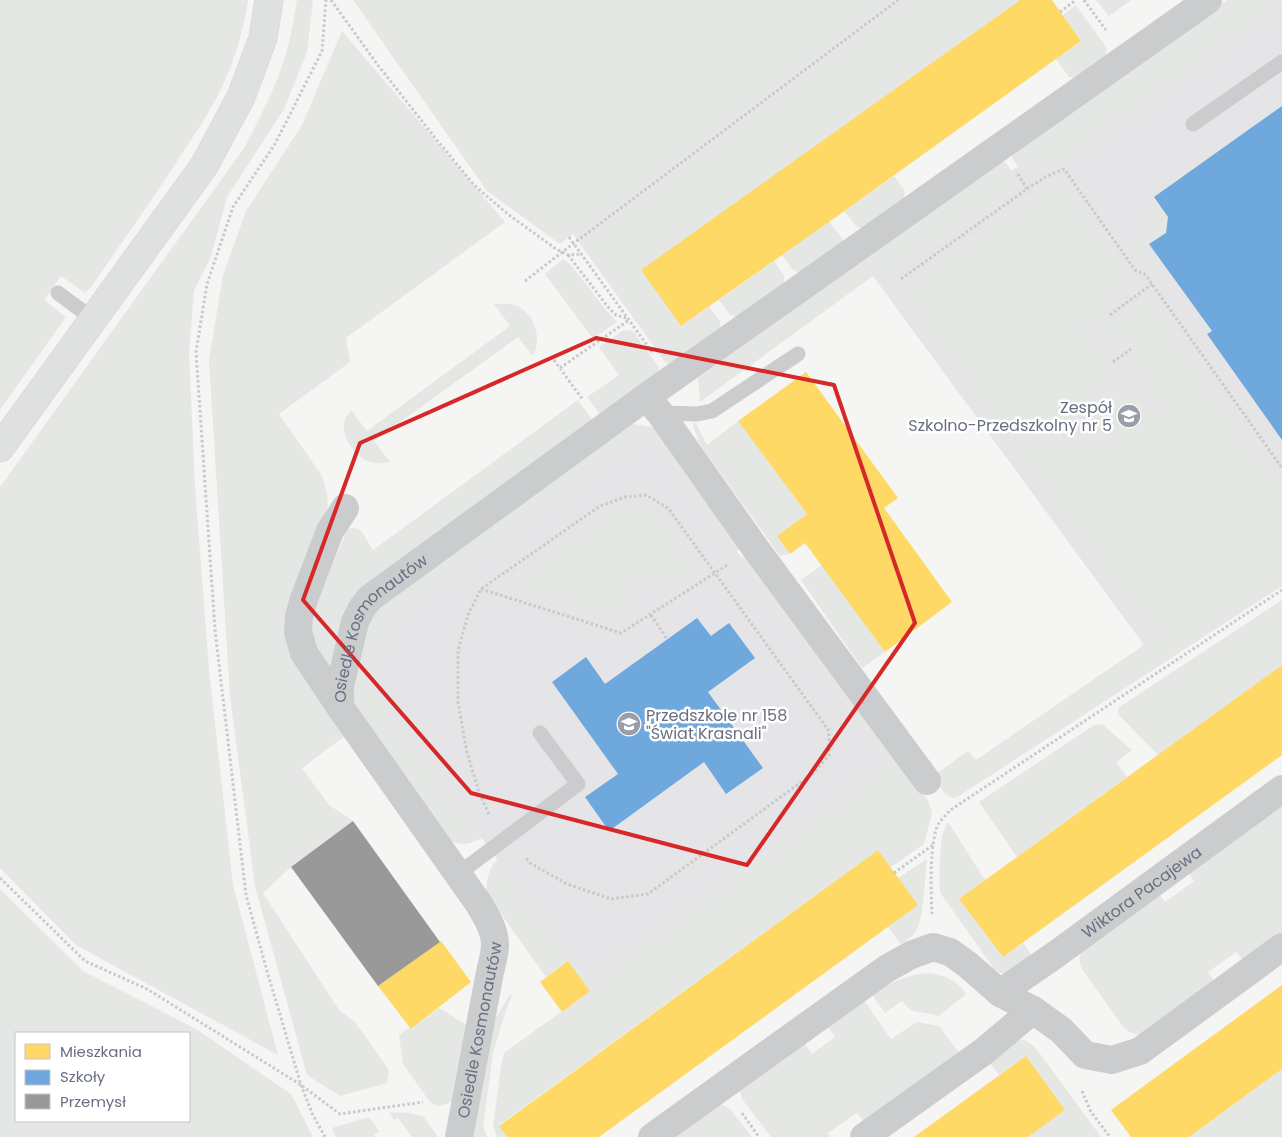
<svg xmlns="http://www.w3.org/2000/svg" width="1282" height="1137" viewBox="0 0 1282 1137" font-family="Poppins,sans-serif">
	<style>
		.built { fill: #e5e5e7 }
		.green { fill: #e4e7e3; fill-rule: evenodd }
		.homes { fill: #ffd966 }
		.schools { fill: #6fa8dc }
		.industry { fill: #999 }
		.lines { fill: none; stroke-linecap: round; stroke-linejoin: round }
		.primary-casing { stroke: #d2d3d4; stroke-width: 29 }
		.path { stroke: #c9c9ca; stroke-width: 3; stroke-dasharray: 2.5 2.5; stroke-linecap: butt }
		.lane { stroke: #cbcccd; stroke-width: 15 }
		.street { stroke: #cbcccd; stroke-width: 28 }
		.primary { stroke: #dfe0e0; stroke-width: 28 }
		.marked { fill: none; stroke: #d62828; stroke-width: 4; stroke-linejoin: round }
		.labels { text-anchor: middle; stroke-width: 5; stroke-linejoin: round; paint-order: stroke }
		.poi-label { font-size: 16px; fill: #686f81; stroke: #fff; text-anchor: end }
		.street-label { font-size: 16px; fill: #686f81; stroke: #fff }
	</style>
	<rect width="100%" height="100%" fill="#f5f5f4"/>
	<path class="built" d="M1282 0V556L1144 645 870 272 1011 171Z
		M650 431 889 762 588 982 369 685 394 619Z"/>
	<path class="green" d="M0 0H248C243 33 233 67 217 97 207 116 195 134 183 152 154 198 122 242 91 287L85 293 61 276 44 300 66 317 0 410Z
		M297 0H313L307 52 284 109 227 197 211 256 194 291 189 353 195 487 209 670 233 885 278 1055 76 945 0 868V487L244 148C259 120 274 91 284 60 290 41 294 20 297 0Z
		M353 0H1020L642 270 681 326 709 307 720 321 721 335 675 367 665 362 573 234 560 244 487 191Z
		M1096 0H1131L1109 16Z
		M1227 0H1282V7L1056 171 1040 172 1027 180 1012 158V153Z
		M1076 5 1106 47C1110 61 1089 71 1079 78L1069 77 1056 59 1081 41 1063 15Z
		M342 31 505 222 346 338 350 362 279 414 322 476 327 493 328 506 326 514 289 605 345 736 302 768 329 805 353 821 291 867 263 893 339 1010 355 1022 389 1070 387 1083 340 1096 307 1075 255 886 230 696 209 360 223 275 246 211 302 125Z
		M1001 161 1006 163 1021 185 898 273 905 284 1061 173 1133 275 1139 278 1143 284 1104 311 1111 321 1149 293 1236 419 1278 477 1282 475V586L959 796 953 798 945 794 933 776 968 751 976 760 1160 634 1142 608 1131 616 878 267 870 272 873 276 700 402 698 378ZM1092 321 1116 354 1128 346 1135 355 1123 363 1154 406 1148 411 1086 326Z
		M894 176 905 191 903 203 866 230 856 226 844 211Z
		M1154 197 1168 217 1166 233 1134 254Z
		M829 221 846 244 804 274 793 270 782 255Z
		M563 259 570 264 606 310 617 322 593 339 545 274Z
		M774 261 784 276V289L742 319 730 315 719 300Z
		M494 304C501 304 508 303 515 305 535 313 542 337 533 356L518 337 374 441 390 462C383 463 376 464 370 462 354 457 338 433 346 417 348 414 350 413 351 410L367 431 510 326Z
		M624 330 633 331 659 368V379L603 418 587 397 619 375 599 347Z
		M578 400 595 424 351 600 333 676 316 648 310 629 315 606 347 530C361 522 366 541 373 550Z
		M738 421 807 514 777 536 790 554 780 556 700 445 693 425 695 422 707 445Z
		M633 424 659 428 743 546 736 552 649 432 394 619 369 685 482 838C470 844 459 847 448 839L355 707 352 695V683L371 613 381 603Z
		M631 503 647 506 669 520 702 568 698 577 675 581 645 575 632 582 631 596 637 607 625 617 605 619 511 589 509 579 601 514Z
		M749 552 928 801 932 813 924 844 890 868 878 850 499 1125 507 1137H497L493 1125 501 1067 504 1053 590 991 568 961 546 977 487 894C486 880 488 869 498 859L588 982 889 762 741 558Z
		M822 565 885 652 862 668 801 580Z
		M1282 600V665L1158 755 1118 714V708Z
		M1102 724 1132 750 1116 762 1127 777 1017 857 979 802 1094 725Z
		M1282 801V933L1244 961 1236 952 1208 972 1215 982 1144 1034C1136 1035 1131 1034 1124 1028L1082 969C1079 962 1079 958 1081 950L1158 892 1165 902 1194 881 1187 871Z
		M948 822 985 880 959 899 1003 957 1023 943 1033 957 1005 975 995 970 941 894C938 886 940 843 943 834 944 830 946 826 948 822Z
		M927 859C925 877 924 917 916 931 913 937 907 940 901 944L888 927 898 878Z
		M0 889 83 971 196 1029 291 1094 313 1137H0ZM189 1033V1121H16V1033Z
		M928 973C945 975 957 980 966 994L939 1016 910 1010 902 1001 885 1013 871 993C890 983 907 975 928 973Z
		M513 993 506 1010 493 1053 483 1127 487 1137H469L495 1019 509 996Z
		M863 999 891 1039 917 1022 939 1026 959 1053 865 1123 857 1113 828 1133 830 1137H771L742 1099 740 1091 742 1086 804 1043 812 1054 835 1037 827 1026Z
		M439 1008 467 1025 454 1099 449 1103 443 1105 437 1106 430 1102 403 1064 399 1035 410 1027 412 1029Z
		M1019 1040H1025L1035 1047 1101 1137H1028L1065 1110 1026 1056 999 1075 987 1059Z
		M1282 1069V1137H1189Z
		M719 1104 725 1106 730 1109 752 1137H672Z
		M389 1112 409 1113 423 1116 438 1137H412L398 1118 394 1120Z
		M369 1117 379 1131 374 1135 376 1137H336L332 1128Z"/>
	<path class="homes" d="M1020 0H1052L1081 41 836 217 681 326 641 270Z
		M806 372 898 498 884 508 952 602 885 652 805 543 790 554 777 536 807 514 738 421Z
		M1282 665V755L1003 957 959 899Z
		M878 850 918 905 599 1137H507L499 1126Z
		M441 941 471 982 411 1029 378 986Z
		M568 961 590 991 562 1012 540 982Z
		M1282 985V1069L1189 1137H1131L1111 1110Z
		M1026 1056 1065 1110 1028 1137H914Z"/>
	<path class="schools" d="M1282 106V440L1207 334 1212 331 1149 244 1166 233 1168 217 1154 197Z
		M697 618 711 636 729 623 755 658 708 692 763 768 726 794 704 762 609 831 585 797 618 774 552 682 586 657 605 684Z"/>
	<path class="industry" d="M353 821 440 942 378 986 291 867Z"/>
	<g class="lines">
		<g class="primary-casing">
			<path id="primary" d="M0 448 204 166 241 97 263 38 269 0"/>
		</g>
		<path class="path" d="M331 0 377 64 436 139 475 186 509 215 556 249 568 255 582 254
			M1084 0 1106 30
			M1060 12 1076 0
			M1018 174 1027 189
			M569 237 652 352
			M568 255 608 307 616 315 629 319
			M901 279 1027 189 1047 176 1064 169 1135 270 1146 275 1152 284 1282 468
			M525 281 574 243 898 0
			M1110 315 1152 284
			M554 360 583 400
			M1113 362 1131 349
			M560 368 629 320
			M481 589 621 633 715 573 727 565
			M651 615 667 639
			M489 814 480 795 467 753 458 702V650L468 615 481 589 600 506 625 497 646 495 668 508 829 731V755L815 772 648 894 611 899 567 884 530 863 526 858
			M894 873 933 845
			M0 878 85 961 147 989 301 1085 340 1114 423 1102
			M932 914C931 894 929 839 939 823 942 819 946 815 949 811L1282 590
			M1082 1091 1091 1112 1110 1137
			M742 1113 759 1137
			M325 1137 312 1113 301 1085 267 971 246 895 215 630 196 352 207 284 233 207 275 144 322 51 326 0"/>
		<path class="lane" d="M1193 124 1282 62
			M58 293 93 319
			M660 413 697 414 712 411 798 354
			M458 874 578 784 540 733"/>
		<g class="street">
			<path d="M646 397 660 413 753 545 927 781"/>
			<path d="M340 707 304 653 298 632 299 616 304 599 330 531 345 508"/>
			<path id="s1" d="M1000 993 1055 955 1282 789"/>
			<path id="s2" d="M459 1137 490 972C492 963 495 954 495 945 495 930 486 916 479 904L340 707V686L355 622 362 608 370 598 646 397 1208 0"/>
			<path d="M652 1137 886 969 911 955 933 947 950 952 968 965 1000 993 1033 1010 1061 1030 1085 1055 1112 1060 1140 1051 1282 947"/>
			<path d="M864 1137 983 1052 1033 1010"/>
		</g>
		<use href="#primary" class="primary"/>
	</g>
	<path class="marked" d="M596 338 834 385 915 623 747 865 471 793 303 600 360 443Z"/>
	<defs>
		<g id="school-disc" transform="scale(1.25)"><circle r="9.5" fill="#999ea9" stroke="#fff"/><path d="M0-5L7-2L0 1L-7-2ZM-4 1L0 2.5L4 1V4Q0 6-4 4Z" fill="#fff"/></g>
	</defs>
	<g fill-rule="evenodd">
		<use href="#school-disc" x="1129" y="416"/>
		<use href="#school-disc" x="629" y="724"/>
	</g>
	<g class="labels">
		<g class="poi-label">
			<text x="1112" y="413">Zespół<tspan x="1112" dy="18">Szkolno-Przedszkolny nr 5</tspan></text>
			<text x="646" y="721" text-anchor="start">Przedszkole nr 158<tspan x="646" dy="18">"Świat Krasnali"</tspan></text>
		</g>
		<g class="street-label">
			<text dy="6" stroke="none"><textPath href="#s2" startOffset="575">Osiedle Kosmonautów</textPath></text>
			<text dy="6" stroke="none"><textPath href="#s1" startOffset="174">Wiktora Pacajewa</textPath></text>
			<text dy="6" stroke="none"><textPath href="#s2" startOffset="109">Osiedle Kosmonautów</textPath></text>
		</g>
	</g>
	<rect x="15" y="1032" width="175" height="90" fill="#ffffff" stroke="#c3c5cd"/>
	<rect x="25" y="1044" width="25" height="15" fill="#ffd966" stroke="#c3c5cd"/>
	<text x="60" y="1057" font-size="15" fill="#686f81">Mieszkania</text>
	<rect x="25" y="1070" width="25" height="15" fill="#6fa8dc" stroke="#c3c5cd"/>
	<text x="60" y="1082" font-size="15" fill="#686f81">Szkoły</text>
	<rect x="25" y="1094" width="25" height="15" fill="#999999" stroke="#c3c5cd"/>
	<text x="60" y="1107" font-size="15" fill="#686f81">Przemysł</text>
</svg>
